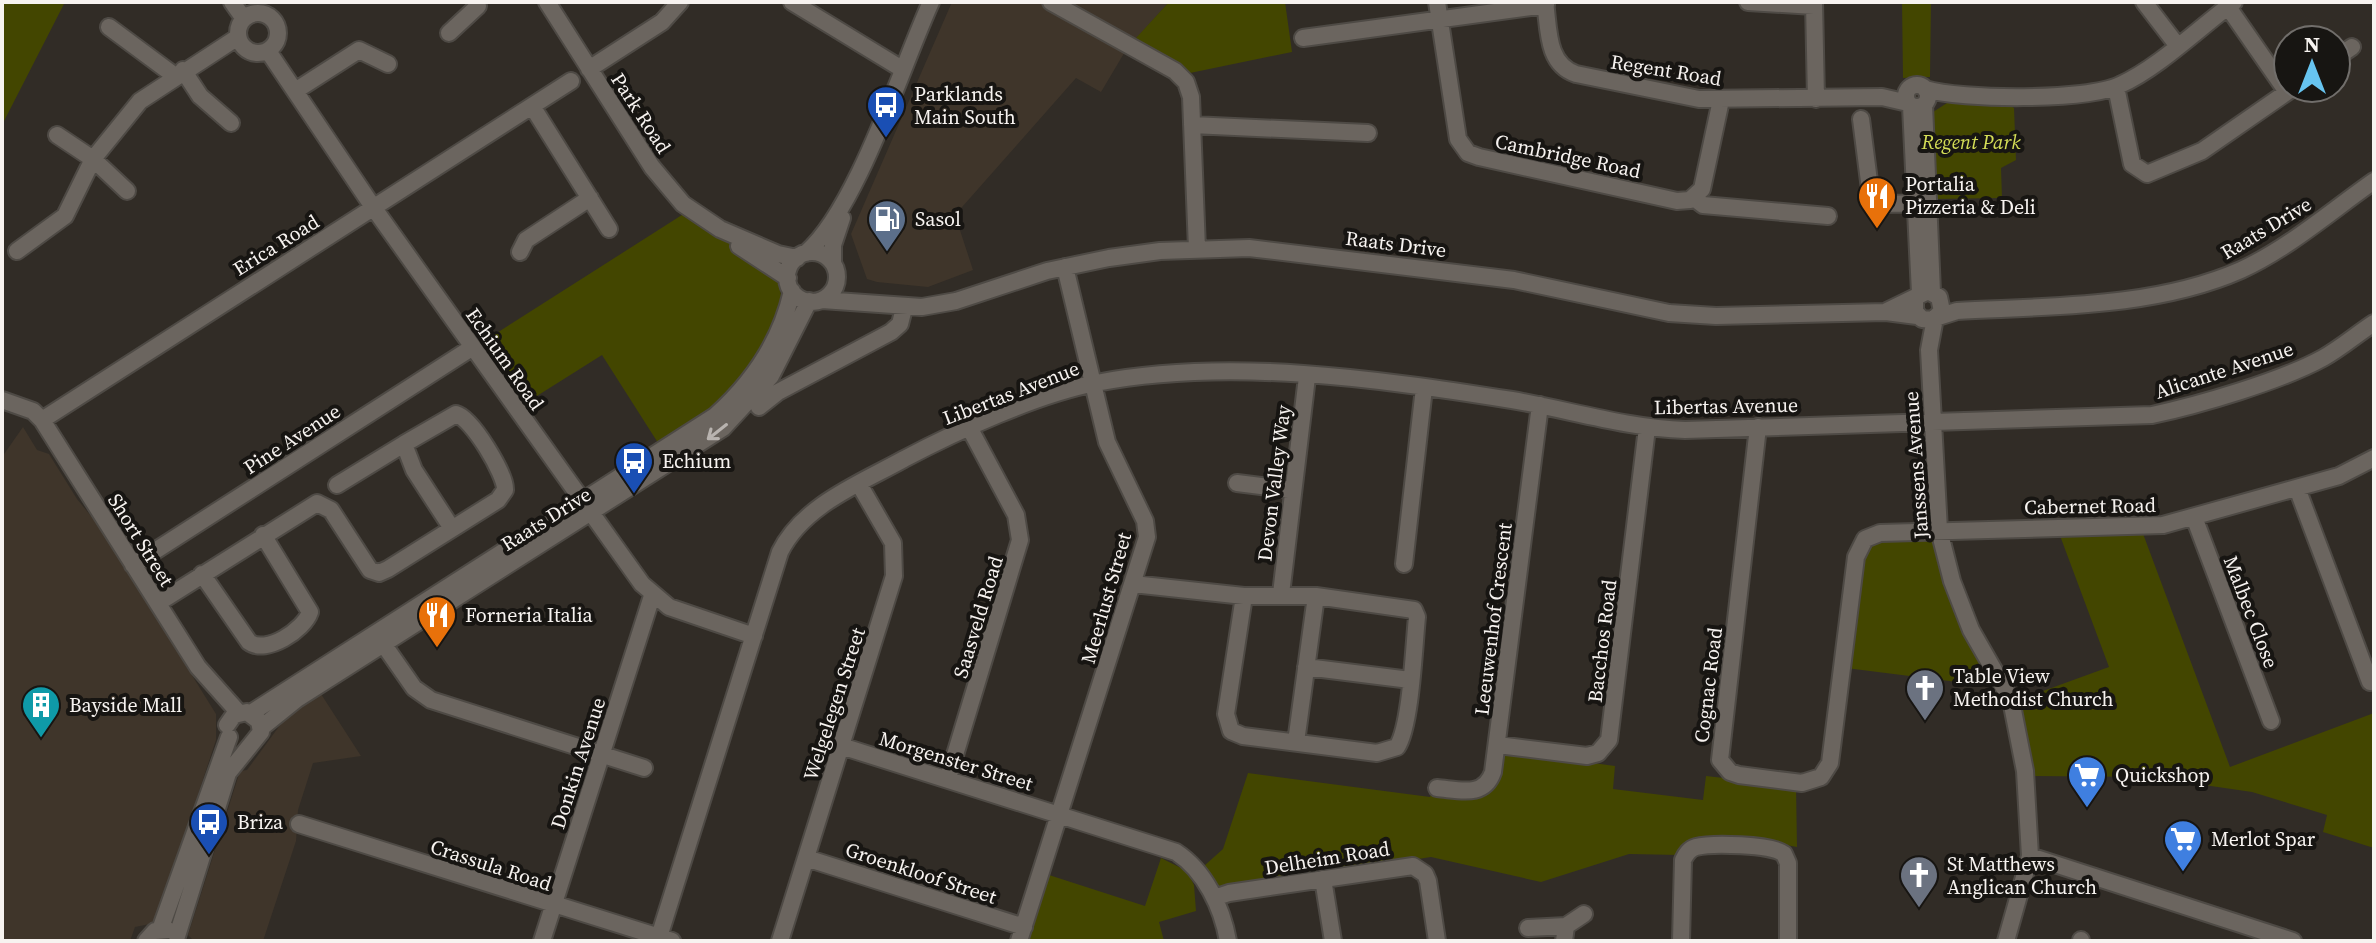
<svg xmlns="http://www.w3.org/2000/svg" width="2376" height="943" viewBox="0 0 2376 943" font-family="'Source Serif 4',serif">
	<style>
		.built { fill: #3f352a }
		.green { fill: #434600 }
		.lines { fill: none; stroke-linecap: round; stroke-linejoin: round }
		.minor-casing { stroke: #4e4a45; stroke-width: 20 }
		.minor { stroke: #6b655f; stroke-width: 16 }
		.oneway { stroke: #b8b3af }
		.labels { text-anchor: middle; stroke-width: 8; stroke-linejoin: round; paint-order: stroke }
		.street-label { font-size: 20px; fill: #f7f3f0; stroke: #171512 }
		.poi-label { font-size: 20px; fill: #f7f3f0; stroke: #171512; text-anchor: start }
		.park-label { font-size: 20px; font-style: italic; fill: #d5de57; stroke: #171512 }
	</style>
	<rect width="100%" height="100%" fill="#312c26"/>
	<path class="built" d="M952 2H1169L1126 50 1101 92 1076 78 955 215 973 270 928 287 877 282 867 279 851 234Z
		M23 427 37 450 49 454 77 499 100 527 216 714V740L158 916 150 924 135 927 130 941H2V457Z
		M321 694 361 756 313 763 298 810 296 841 263 941H194L188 935 240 771 247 770 286 717Z"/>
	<path class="green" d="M2 2H65L2 125Z
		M1169 2H1285L1292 52 1190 73 1136 38Z
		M1902 2H1931L1930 77 1903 78Z
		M1947 103H2006L2014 108 2016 160 2001 168 2002 198 1935 199 1933 112Z
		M685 213C711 236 748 247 771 272 804 307 747 377 720 403 702 419 680 432 660 446L602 355 521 406 478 345Z
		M2142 531 2230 767 2374 713V848L2323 832 2327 815 2252 792 2149 777 2033 776 2018 700 2109 667 2059 533Z
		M1929 538 1935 543 1997 687 1846 668 1860 558 1875 539Z
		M1513 752 1615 766 1613 789 1703 800 1706 776 1796 786 1797 847 1775 843 1680 855 1629 854 1541 882 1431 857 1232 888 1217 886 1204 866 1223 849 1248 773 1430 797 1432 791 1472 796 1503 755Z
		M1161 858 1187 871 1194 885 1196 911 1159 922 1164 941H1029L1049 875 1145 906Z"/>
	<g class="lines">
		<g class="minor-casing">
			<path id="minor" d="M232 2 244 19
				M547 2 652 167 683 204 720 229 778 254 797 258
				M792 2 902 69
				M1051 2 1175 71 1186 82 1191 97 1197 249
				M1437 2 1458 139 1468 153 1479 157 1677 201 1690 200 1702 189 1721 100
				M1545 2C1549 28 1546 64 1576 74L1699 99 1882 97 1908 103
				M1748 2 1814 6
				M1814 2 1816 99
				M2144 2 2177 45
				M2228 7 2287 92
				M238 33a20 20 0 1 1 40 0a20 20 0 1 1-40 0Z
				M109 27 175 76
				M449 33 478 6
				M1303 38 1546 5
				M268 51 373 207 642 584 669 607 754 636
				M2336 58 2352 47
				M589 69 662 22 680 2
				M183 70 200 96 231 123
				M1906 96a11 11 0 1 1 22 0a11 11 0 1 1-22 0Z
				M2116 87 2132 164 2147 174 2202 151 2293 88
				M1925 89C1961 100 2087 101 2120 85 2158 68 2199 28 2234 2
				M295 91 359 50 388 64
				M1924 105 1932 292
				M532 106 609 229
				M1911 106 1920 293
				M1861 119 1871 197 1884 204 1923 203
				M1192 125 1368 133
				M57 135 93 159 127 191
				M1694 198 1703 205 1828 216
				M739 246 788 278
				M17 251 65 216 93 159 140 101 238 37
				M520 252 526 240 590 198
				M787 277a25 25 0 1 1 50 0a25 25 0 1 1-50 0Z
				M806 253C857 209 901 68 931 2
				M833 263V245L842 218
				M822 300 922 307 956 301 1047 271 1109 258 1160 251 1249 248 1514 280 1669 313 1716 316 1886 312 1917 316
				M1887 311 1928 291 1939 297 1942 311 1933 320 1922 319 1915 312V299
				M1938 317 1957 311C2050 306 2155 308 2241 270 2289 248 2331 211 2374 181
				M1935 318 1929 350 1939 530 1952 581 1971 630 2011 700 2025 771 2030 856 2006 941
				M2 400 33 411 42 420 198 667 239 713
				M759 407 778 392 891 332 900 324 904 308
				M42 420 571 81
				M1758 427 1720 760 1730 772 1739 775 1802 783 1821 777 1830 763 1856 557 1865 539 1880 533 2163 525 2339 476 2374 458
				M1237 483 1293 490
				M337 485 404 444
				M2297 488 2370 682
				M2194 517 2271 721
				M1404 564 1424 388
				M133 565 473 347
				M202 574 249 642C266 655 304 630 310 612L263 535
				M1133 584 1244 596H1316L1414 610 1417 617C1414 645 1411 726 1397 747L1377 753 1243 736 1231 731 1226 714 1244 596
				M1281 594 1307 377
				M158 603 317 503 331 510 370 570 379 573 388 569 498 500 505 490C506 475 472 418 456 414L404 444 414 470 451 527
				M384 645 414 688 431 700 644 768
				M1306 667 1410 680
				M251 713 715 416C753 382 781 340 792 291
				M261 728 297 699 723 428 771 376 809 301
				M1296 742 1316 596
				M1498 745 1587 756 1598 753 1609 740 1647 428
				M841 746 1176 852C1205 871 1222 907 1228 941
				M948 778 1020 540 1016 515 969 427
				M1437 788C1460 790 1484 798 1493 772L1540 405
				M299 824 672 941
				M2030 856 2293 941
				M806 858 1024 927
				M1323 879 1333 941
				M1214 898 1229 893 1413 866 1425 874 1428 881 1437 941
				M1528 928 1566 926
				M160 930 229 737
				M177 936 228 773 261 732 259 721 247 712 234 715 227 725
				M659 937 780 552C803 505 861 483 904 459 957 431 1038 394 1096 383 1229 357 1378 379 1512 400 1570 410 1627 428 1685 430L2152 415C2199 405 2281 381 2323 358 2341 348 2357 334 2374 323
				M146 941 155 931 168 930
				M542 941 652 596
				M780 941 894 576 893 543 859 484
				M1019 941 1147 537 1145 521 1107 442 1065 267
				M1564 941 1566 926 1584 914
				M1681 941 1683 860C1686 854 1689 849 1696 847 1711 843 1772 844 1784 854L1788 863V941
				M2081 941V940"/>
		</g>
		<use href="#minor" class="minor"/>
	</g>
	<defs><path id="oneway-shaft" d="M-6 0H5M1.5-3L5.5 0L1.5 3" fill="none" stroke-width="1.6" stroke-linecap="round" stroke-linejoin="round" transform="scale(2)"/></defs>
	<use class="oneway" href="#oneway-shaft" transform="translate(717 432) rotate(142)"/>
	<defs>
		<g id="bus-pin" transform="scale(2)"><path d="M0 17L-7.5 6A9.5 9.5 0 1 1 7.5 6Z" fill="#1a4fb4" stroke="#171512"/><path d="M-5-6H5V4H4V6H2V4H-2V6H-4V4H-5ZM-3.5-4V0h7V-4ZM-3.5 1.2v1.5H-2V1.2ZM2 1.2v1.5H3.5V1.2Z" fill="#fff"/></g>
		<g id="restaurant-pin" transform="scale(2)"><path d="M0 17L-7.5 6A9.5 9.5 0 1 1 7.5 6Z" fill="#e8710a" stroke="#171512"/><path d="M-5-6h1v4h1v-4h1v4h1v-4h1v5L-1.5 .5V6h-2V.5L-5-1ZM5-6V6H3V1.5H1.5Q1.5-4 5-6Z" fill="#fff"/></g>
		<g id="fuel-pin" transform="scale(2)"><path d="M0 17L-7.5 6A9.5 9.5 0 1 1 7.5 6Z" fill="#5c6f8a" stroke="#171512"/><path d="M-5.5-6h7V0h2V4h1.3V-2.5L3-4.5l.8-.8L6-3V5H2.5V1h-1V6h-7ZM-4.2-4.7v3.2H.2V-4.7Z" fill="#fff"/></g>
		<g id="church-pin" transform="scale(2)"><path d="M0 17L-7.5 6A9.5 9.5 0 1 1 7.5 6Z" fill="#6b7280" stroke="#171512"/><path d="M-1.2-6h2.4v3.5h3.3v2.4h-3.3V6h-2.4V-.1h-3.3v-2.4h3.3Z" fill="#fff"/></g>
		<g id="building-pin" transform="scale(2)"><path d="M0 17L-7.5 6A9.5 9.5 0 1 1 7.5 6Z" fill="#0f9aa8" stroke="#171512"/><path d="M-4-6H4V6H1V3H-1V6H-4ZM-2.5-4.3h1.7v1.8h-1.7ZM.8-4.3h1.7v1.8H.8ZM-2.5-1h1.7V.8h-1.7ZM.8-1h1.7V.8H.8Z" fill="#fff"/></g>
		<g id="supermarket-pin" transform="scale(2)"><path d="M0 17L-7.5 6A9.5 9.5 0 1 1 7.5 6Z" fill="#3f7fe0" stroke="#171512"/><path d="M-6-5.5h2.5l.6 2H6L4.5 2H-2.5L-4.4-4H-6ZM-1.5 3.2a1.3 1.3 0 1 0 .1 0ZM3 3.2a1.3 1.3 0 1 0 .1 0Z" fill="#fff"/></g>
	</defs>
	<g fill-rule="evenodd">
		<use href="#bus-pin" x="886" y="105"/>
		<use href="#restaurant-pin" x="1877" y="196"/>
		<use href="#fuel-pin" x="887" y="219"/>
		<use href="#bus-pin" x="634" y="461"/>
		<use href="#restaurant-pin" x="437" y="615"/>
		<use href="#church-pin" x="1925" y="688"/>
		<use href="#building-pin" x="41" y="705"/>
		<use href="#supermarket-pin" x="2087" y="775"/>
		<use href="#bus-pin" x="209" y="822"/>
		<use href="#supermarket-pin" x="2183" y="839"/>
		<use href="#church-pin" x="1919" y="875"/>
	</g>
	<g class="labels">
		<g class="street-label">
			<text transform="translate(1666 70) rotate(9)" y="7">Regent Road</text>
			<text transform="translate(641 113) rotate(57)" y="7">Park Road</text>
			<text transform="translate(1568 156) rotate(12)" y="7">Cambridge Road</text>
			<text transform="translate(2266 228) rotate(-31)" y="7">Raats Drive</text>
			<text transform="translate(1396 244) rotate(7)" y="7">Raats Drive</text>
			<text transform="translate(276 245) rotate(-32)" y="7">Erica Road</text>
			<text transform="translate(505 359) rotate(55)" y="7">Echium Road</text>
			<text transform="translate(2224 370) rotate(-18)" y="7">Alicante Avenue</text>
			<text transform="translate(1011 393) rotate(-21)" y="7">Libertas Avenue</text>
			<text transform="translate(1726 406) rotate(-1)" y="7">Libertas Avenue</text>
			<text transform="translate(292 439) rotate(-33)" y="7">Pine Avenue</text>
			<text transform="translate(1916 465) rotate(-94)" y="7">Janssens Avenue</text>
			<text transform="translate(1274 483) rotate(-83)" y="7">Devon Valley Way</text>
			<text transform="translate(2090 506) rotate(-1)" y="7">Cabernet Road</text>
			<text transform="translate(546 519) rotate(-32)" y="7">Raats Drive</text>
			<text transform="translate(141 540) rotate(58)" y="7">Short Street</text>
			<text transform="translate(1106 598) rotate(-74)" y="7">Meerlust Street</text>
			<text transform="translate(2251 612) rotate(69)" y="7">Malbec Close</text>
			<text transform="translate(978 617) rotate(-73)" y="7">Saasveld Road</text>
			<text transform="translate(1493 619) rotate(-83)" y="7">Leeuwenhof Crescent</text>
			<text transform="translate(1602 641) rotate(-83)" y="7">Bacchos Road</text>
			<text transform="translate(1708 685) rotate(-83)" y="7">Cognac Road</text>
			<text transform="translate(834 704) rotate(-72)" y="7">Welgelegen Street</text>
			<text transform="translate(956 761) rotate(17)" y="7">Morgenster Street</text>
			<text transform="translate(578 763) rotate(-72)" y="7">Donkin Avenue</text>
			<text transform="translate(1327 858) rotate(-9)" y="7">Delheim Road</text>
			<text transform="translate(491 865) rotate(18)" y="7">Crassula Road</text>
			<text transform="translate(921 873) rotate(18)" y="7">Groenkloof Street</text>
		</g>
		<g class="poi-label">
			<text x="914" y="101">Parklands<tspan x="914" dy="23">Main South</tspan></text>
			<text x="1905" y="191">Portalia<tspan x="1905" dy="23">Pizzeria &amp; Deli</tspan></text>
			<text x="915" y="226">Sasol</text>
			<text x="662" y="468">Echium</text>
			<text x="465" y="622">Forneria Italia</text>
			<text x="1953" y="683">Table View<tspan x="1953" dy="23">Methodist Church</tspan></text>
			<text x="69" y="712">Bayside Mall</text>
			<text x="2115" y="782">Quickshop</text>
			<text x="237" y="829">Briza</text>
			<text x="2211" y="846">Merlot Spar</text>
			<text x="1947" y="871">St Matthews<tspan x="1947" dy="23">Anglican Church</tspan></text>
		</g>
		<g class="park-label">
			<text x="1971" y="149">Regent Park</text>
		</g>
	</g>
	<rect width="2376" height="943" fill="none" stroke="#f7f3f0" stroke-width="8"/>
	<g transform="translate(2312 64)"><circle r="38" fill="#171512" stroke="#716e6b" stroke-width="2"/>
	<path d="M0-6L14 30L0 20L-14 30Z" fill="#67c4f0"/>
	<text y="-12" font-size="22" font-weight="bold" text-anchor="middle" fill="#f7f3f0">N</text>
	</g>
</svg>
